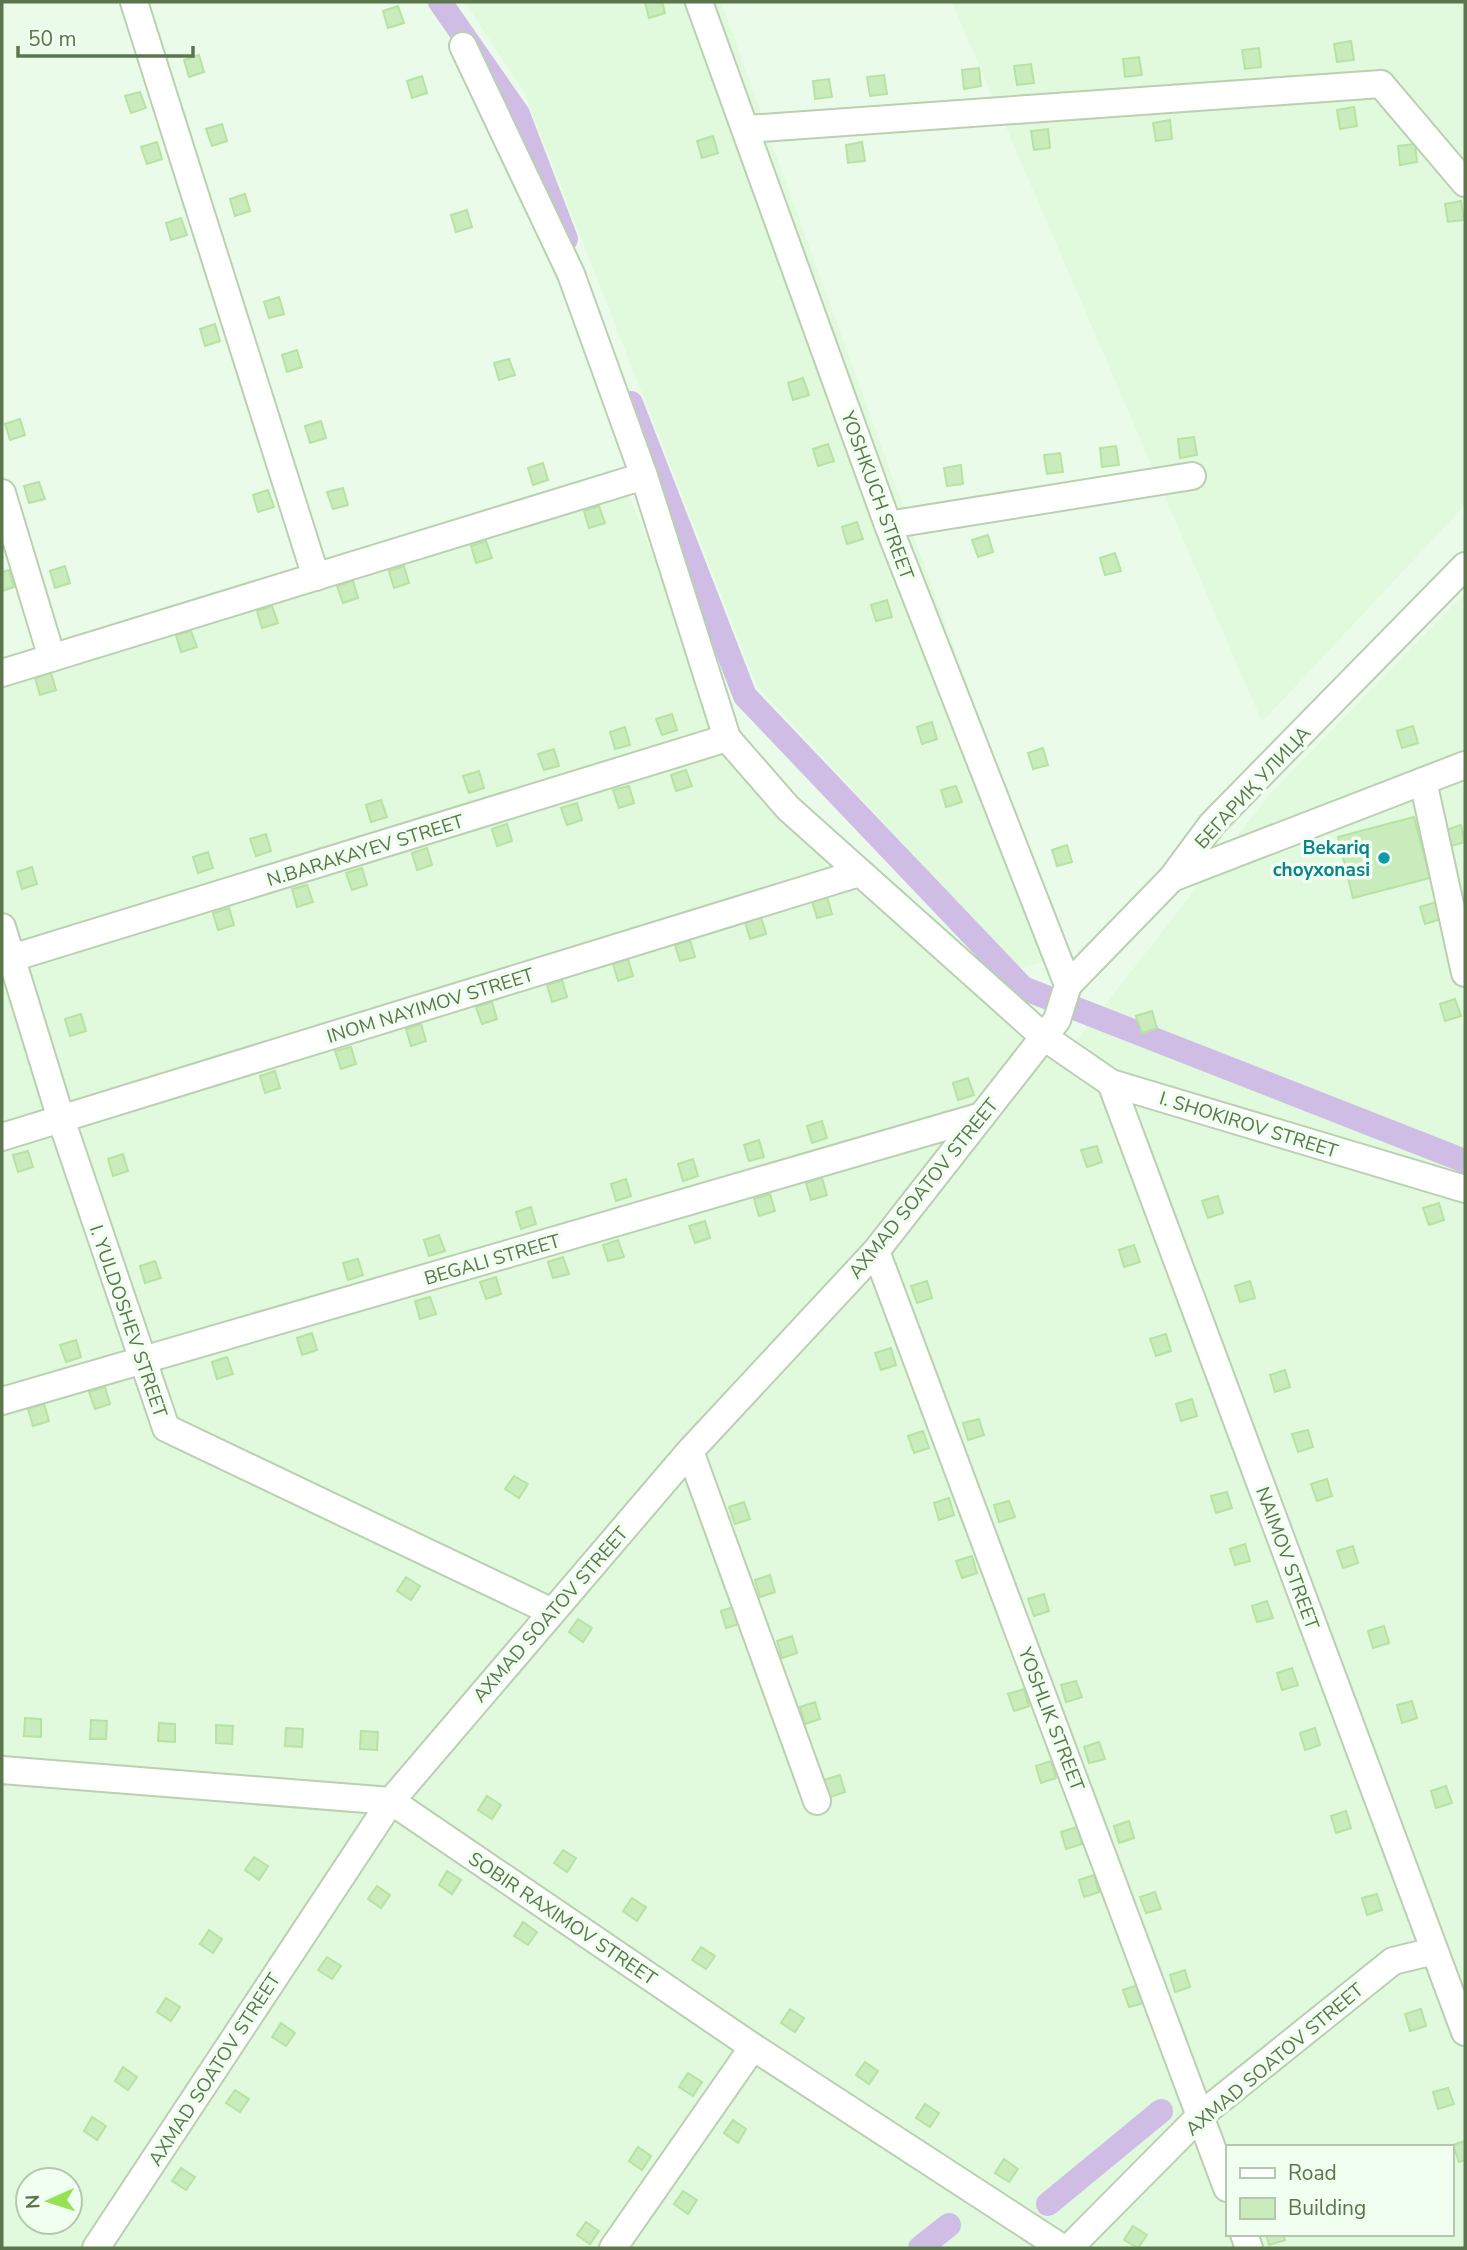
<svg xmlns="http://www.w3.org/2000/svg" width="1467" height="2250" viewBox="0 0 1467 2250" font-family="'Nunito Sans',sans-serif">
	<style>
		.residential { fill: #e1f9dd; fill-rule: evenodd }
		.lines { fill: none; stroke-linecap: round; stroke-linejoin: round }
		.canal { stroke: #d0bde6; stroke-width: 24 }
		.building { fill: #caecbc; stroke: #b6e3a2; stroke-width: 2 }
		.minor-casing { stroke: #b9d0b1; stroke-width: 30 }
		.minor { stroke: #fff; stroke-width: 26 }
		.culture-dot { fill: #0f9aa8; stroke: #f1fff0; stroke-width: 2.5 }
		.labels { text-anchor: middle; stroke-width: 7; stroke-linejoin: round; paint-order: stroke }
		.street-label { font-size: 19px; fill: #5b764d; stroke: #f1fff0 }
		.culture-label { font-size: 19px; font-weight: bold; fill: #0d838f; stroke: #f1fff0; text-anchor: end }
	</style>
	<rect width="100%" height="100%" fill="#eafce9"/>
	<path class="residential" d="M465 2H721L977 711 1072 955 1018 968 757 686 523 90Z
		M952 2H1465V505L1262 722Z
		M628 493 740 772 1061 1061 1270 794 1465 593V2248H2V684ZM1227 2147H1451V2234H1227ZM28 2180H70V2222H28Z"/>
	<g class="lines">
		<path class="canal" d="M440 2 518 114 566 239
			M631 403 745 696 1023 988 1465 1161
			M1048 2204 1161 2111
			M920 2248 949 2225"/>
	</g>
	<path class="building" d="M645 2H662L665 13 649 18Z
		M398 6 404 23 388 28 383 11Z
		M1351 41 1354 60 1337 62 1334 44Z
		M1259 48 1261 67 1245 69 1242 50Z
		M199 55 204 72 189 77 184 60Z
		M1139 57 1142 75 1125 77 1123 59Z
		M1031 64 1034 83 1017 85 1014 66Z
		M979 68 981 86 964 89 962 70Z
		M884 75 887 94 870 96 867 77Z
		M422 76 427 93 412 98 407 81Z
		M829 79 832 97 815 99 813 81Z
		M140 92 146 108 131 113 125 96Z
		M1354 107 1357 126 1340 129 1337 110Z
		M1170 120 1172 139 1156 141 1153 123Z
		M222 124 227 141 212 146 206 129Z
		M1048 129 1050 148 1034 150 1031 131Z
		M713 136 718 153 702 158 697 141Z
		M157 142 162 159 147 164 141 147Z
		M862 142 865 161 848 163 846 145Z
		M1415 144 1417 162 1400 165 1398 146Z
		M245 194 250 211 235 216 230 199Z
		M1461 201 1464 220 1448 222 1445 204Z
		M467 210 472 227 456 232 451 215Z
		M181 218 187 235 171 240 166 223Z
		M279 297 284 314 269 318 264 302Z
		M215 324 220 341 205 346 200 329Z
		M297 350 302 367 287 372 282 355Z
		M509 359 515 375 499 380 494 363Z
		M803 378 809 395 793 400 788 383Z
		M20 419 25 435 10 440 5 424Z
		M321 421 326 438 310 443 305 426Z
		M1194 437 1197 455 1180 458 1178 439Z
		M828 444 834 461 818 466 813 449Z
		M1116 446 1119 465 1102 467 1100 448Z
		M1060 453 1063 472 1047 474 1044 455Z
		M543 463 548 480 533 485 528 468Z
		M961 465 963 484 947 486 944 468Z
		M39 482 45 499 29 503 24 486Z
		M343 488 348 505 333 509 327 492Z
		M268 490 274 507 258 512 253 495Z
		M599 506 605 523 589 528 584 511Z
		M857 522 863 539 847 544 842 527Z
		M988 535 993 552 978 557 972 540Z
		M486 541 492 558 476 563 471 546Z
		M1115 553 1121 571 1105 575 1100 558Z
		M65 566 70 583 55 588 50 571Z
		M404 566 409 583 394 588 389 571Z
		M9 570 14 587 2 591V572Z
		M353 581 358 598 343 603 337 586Z
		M887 600 892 617 876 621 871 605Z
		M272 606 278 623 262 628 257 611Z
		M191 631 197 647 181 652 176 635Z
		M51 673 56 690 40 695 35 678Z
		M672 714 677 730 662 735 656 719Z
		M932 722 937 739 922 744 917 727Z
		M1413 726 1418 743 1402 748 1397 731Z
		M625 727 630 745 615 749 610 732Z
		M1043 748 1048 765 1033 769 1028 753Z
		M554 749 559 766 544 770 538 754Z
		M686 770 692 786 676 791 671 775Z
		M479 771 484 788 469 793 463 776Z
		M629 786 634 803 619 808 613 790Z
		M956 786 962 802 946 807 941 790Z
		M381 800 387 817 371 822 366 805Z
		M577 803 582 820 567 825 561 808Z
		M1414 817 1430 878 1353 898 1338 837Z
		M507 824 512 841 497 846 492 829Z
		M1461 825 1465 842 1451 846 1446 830Z
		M266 834 271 851 256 856 250 839Z
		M1067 845 1072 862 1057 866 1052 850Z
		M427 848 432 865 417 870 412 853Z
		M208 852 213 868 198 873 193 857Z
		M32 867 37 884 22 889 17 872Z
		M362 868 367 885 352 890 346 873Z
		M307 885 313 902 297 907 292 889Z
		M827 897 832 914 817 918 812 901Z
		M1436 902 1441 919 1425 924 1420 907Z
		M229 908 234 925 218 930 213 913Z
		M761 917 766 934 750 939 745 922Z
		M690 940 695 957 680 961 675 945Z
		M628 959 633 976 618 981 613 964Z
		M562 980 567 997 552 1002 547 985Z
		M1455 999 1461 1016 1445 1021 1440 1004Z
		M492 1002 497 1019 482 1024 476 1007Z
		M1152 1011 1157 1028 1142 1033 1136 1016Z
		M81 1014 86 1031 70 1036 65 1019Z
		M421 1024 426 1041 411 1046 406 1029Z
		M351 1047 356 1064 341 1069 335 1051Z
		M275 1071 280 1088 265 1093 260 1076Z
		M968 1078 974 1095 958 1100 953 1083Z
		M822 1121 827 1138 812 1143 807 1126Z
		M759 1140 764 1157 749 1161 744 1145Z
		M1097 1146 1102 1162 1087 1167 1081 1150Z
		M28 1151 33 1167 18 1172 13 1155Z
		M123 1154 128 1171 113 1176 108 1159Z
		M693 1159 698 1176 683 1181 678 1164Z
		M822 1178 827 1195 811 1200 806 1183Z
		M626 1179 631 1196 616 1201 611 1184Z
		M770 1194 775 1211 759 1216 754 1199Z
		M1218 1196 1223 1213 1208 1218 1202 1201Z
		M1439 1203 1444 1220 1429 1225 1423 1208Z
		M531 1207 536 1224 521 1229 516 1212Z
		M705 1221 710 1238 695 1243 689 1226Z
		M439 1235 445 1251 429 1256 424 1240Z
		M618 1240 624 1257 608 1261 603 1245Z
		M1134 1245 1140 1262 1124 1267 1119 1250Z
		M563 1257 569 1274 553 1278 548 1262Z
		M358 1259 363 1275 348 1280 343 1263Z
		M155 1261 161 1278 145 1283 140 1266Z
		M496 1277 501 1294 486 1299 480 1282Z
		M927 1281 932 1298 917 1303 911 1286Z
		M1250 1281 1255 1298 1240 1302 1235 1286Z
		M430 1297 436 1314 420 1319 415 1301Z
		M312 1333 317 1350 302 1355 297 1338Z
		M1166 1334 1171 1351 1156 1356 1150 1339Z
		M76 1340 81 1357 66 1362 60 1345Z
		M891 1348 896 1365 881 1370 875 1353Z
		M227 1357 233 1374 217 1379 212 1362Z
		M1285 1370 1290 1387 1275 1392 1270 1375Z
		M105 1387 110 1404 95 1409 89 1392Z
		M1192 1399 1197 1416 1181 1421 1176 1404Z
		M44 1404 49 1421 33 1426 28 1409Z
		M979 1419 984 1435 968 1440 963 1423Z
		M1308 1430 1313 1447 1298 1452 1292 1434Z
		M923 1431 929 1448 914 1453 908 1436Z
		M514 1476 528 1484 519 1498 505 1489Z
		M1327 1479 1332 1496 1317 1501 1311 1484Z
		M1227 1492 1232 1508 1216 1513 1211 1496Z
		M949 1498 954 1515 939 1520 934 1503Z
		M1009 1501 1015 1517 999 1522 994 1505Z
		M744 1502 750 1519 735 1524 729 1507Z
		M1245 1544 1250 1561 1235 1565 1230 1549Z
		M1353 1546 1358 1563 1343 1568 1337 1551Z
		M972 1556 977 1573 962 1578 956 1561Z
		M770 1575 775 1592 760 1597 755 1580Z
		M406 1577 420 1586 411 1600 397 1591Z
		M1044 1594 1049 1611 1034 1616 1028 1599Z
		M1267 1601 1273 1618 1257 1622 1252 1606Z
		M736 1606 742 1623 726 1628 721 1611Z
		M578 1619 592 1628 583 1642 569 1632Z
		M1384 1626 1389 1643 1373 1648 1368 1631Z
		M792 1636 797 1653 782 1658 777 1641Z
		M1292 1668 1298 1685 1282 1690 1277 1673Z
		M1076 1681 1082 1697 1066 1702 1061 1685Z
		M1024 1689 1029 1706 1014 1711 1008 1694Z
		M1412 1701 1417 1718 1402 1723 1397 1705Z
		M815 1702 820 1719 805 1724 800 1707Z
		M25 1718 41 1719V1737L24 1736Z
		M91 1720 107 1721 106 1739H90Z
		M159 1723 175 1724V1742L158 1741Z
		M216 1725 233 1726 232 1744 216 1743Z
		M286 1728 303 1729 302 1747 285 1746Z
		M1315 1728 1320 1745 1305 1750 1300 1733Z
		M361 1731 378 1732 377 1750 360 1749Z
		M1099 1742 1105 1759 1089 1763 1084 1747Z
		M1051 1761 1056 1778 1041 1783 1036 1766Z
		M840 1775 845 1792 830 1797 824 1780Z
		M1446 1786 1452 1803 1436 1808 1431 1791Z
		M487 1796 501 1805 492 1819 478 1810Z
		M1346 1811 1351 1828 1336 1833 1331 1816Z
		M1129 1821 1134 1838 1119 1843 1114 1826Z
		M1077 1827 1082 1844 1066 1849 1061 1832Z
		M563 1850 576 1858 567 1872 554 1863Z
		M254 1857 268 1866 259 1880 245 1870Z
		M447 1871 461 1880 452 1894 439 1885Z
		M1094 1875 1099 1892 1084 1897 1079 1880Z
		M377 1886 390 1895 381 1908 368 1899Z
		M1155 1892 1161 1909 1146 1913 1140 1897Z
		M1377 1894 1382 1910 1367 1915 1362 1898Z
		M632 1898 646 1907 637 1921 623 1911Z
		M523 1922 537 1932 528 1945 514 1936Z
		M209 1930 222 1939 213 1953 200 1944Z
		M701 1947 715 1956 706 1969 692 1960Z
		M327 1957 341 1966 332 1979 318 1970Z
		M1185 1970 1190 1987 1175 1992 1170 1975Z
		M1138 1985 1144 2003 1129 2007 1123 1990Z
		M166 1998 180 2007 171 2021 157 2012Z
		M790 2009 804 2018 795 2032 781 2023Z
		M1421 2009 1426 2026 1410 2031 1405 2014Z
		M281 2023 295 2033 286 2046 272 2037Z
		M865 2062 878 2071 869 2084 856 2075Z
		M123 2067 137 2077 128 2090 115 2081Z
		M688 2073 702 2082 693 2096 679 2087Z
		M1448 2088 1454 2104 1438 2109 1433 2092Z
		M235 2090 249 2099 240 2112 226 2103Z
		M925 2104 939 2113 930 2127 916 2118Z
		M92 2117 106 2126 97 2140 84 2131Z
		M733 2120 746 2129 738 2143 724 2133Z
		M1465 2141V2160L1459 2162 1453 2145Z
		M638 2147 651 2156 642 2170 629 2161Z
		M1004 2159 1018 2169 1009 2182 995 2173Z
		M181 2168 195 2177 186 2190 172 2181Z
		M683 2191 697 2200 688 2214 674 2204Z
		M586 2222 599 2231 590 2244 577 2235Z
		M1133 2226 1147 2235 1138 2248 1124 2240Z
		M1266 2234H1283L1285 2240 1269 2245Z"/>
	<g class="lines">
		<g class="minor-casing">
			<path id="minor" d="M134 2 316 577
				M699 2 888 525 1068 985
				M463 46 571 274 644 476 727 738 788 808 1044 1037 1111 1083 1465 1189
				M747 129 1381 84 1465 183
				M2 493 52 658
				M888 525 1192 476
				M2 673 644 476
				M1423 781 1465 973
				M1172 878 1465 765
				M2 927 61 1119 166 1428 550 1611
				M2 961 727 738
				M1111 1083 1465 2032
				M2 1137 859 873
				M876 1251 1227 2188
				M2 1401 982 1116
				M690 1451 817 1801
				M2 1770 391 1801 753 2047 1062 2248
				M1244 2234 1249 2248
				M96 2248 391 1801 690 1451 876 1251 1057 1020 1068 985 1172 878 1212 824 1465 566
				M613 2248 753 2047
				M1069 2248 1201 2115 1393 1961 1434 1951"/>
		</g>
		<use href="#minor" class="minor"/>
	</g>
	<circle class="culture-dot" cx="1384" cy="858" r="7"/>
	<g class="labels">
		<g class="street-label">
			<text transform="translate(878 495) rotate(70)" y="7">YOSHKUCH STREET</text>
			<text transform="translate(1252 787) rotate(-47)" y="7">БЕГАРИҚ УЛИЦА</text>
			<text transform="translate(365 850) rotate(-17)" y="7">N.BARAKAYEV STREET</text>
			<text transform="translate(430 1005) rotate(-17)" y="7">INOM NAYIMOV STREET</text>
			<text transform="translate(1249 1124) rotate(17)" y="7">I. SHOKIROV STREET</text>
			<text transform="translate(923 1188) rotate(-51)" y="7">AXMAD SOATOV STREET</text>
			<text transform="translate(492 1259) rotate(-16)" y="7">BEGALI STREET</text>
			<text transform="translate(129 1321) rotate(71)" y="7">I. YULDOSHEV STREET</text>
			<text transform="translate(1288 1558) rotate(70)" y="7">NAIMOV STREET</text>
			<text transform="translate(550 1614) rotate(-49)" y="7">AXMAD SOATOV STREET</text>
			<text transform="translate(1052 1719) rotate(69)" y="7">YOSHLIK STREET</text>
			<text transform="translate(563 1918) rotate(34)" y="7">SOBIR RAXIMOV STREET</text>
			<text transform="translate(1274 2059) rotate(-40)" y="7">AXMAD SOATOV STREET</text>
			<text transform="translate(214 2069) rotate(-57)" y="7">AXMAD SOATOV STREET</text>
		</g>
		<g class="culture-label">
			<text x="1370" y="854">Bekariq<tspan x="1370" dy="22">choyxonasi</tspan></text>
		</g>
	</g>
	<rect width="1467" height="2250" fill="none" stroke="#5b764d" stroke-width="7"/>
	<rect x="1226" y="2145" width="228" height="91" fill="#f1fff0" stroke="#b5c8af" stroke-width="2"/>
	<rect x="1240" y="2168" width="35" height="10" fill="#ffffff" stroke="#b5c8af" stroke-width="2"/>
	<text x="1288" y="2180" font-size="21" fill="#5b764d">Road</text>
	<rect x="1240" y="2198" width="35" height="21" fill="#caecbc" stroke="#b5c8af" stroke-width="2"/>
	<text x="1288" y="2215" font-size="21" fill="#5b764d">Building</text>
	<g transform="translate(49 2201) rotate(267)"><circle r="33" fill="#f1fff0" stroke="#b5c8af" stroke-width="2"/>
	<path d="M0-5L12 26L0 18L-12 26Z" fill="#95e252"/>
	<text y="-10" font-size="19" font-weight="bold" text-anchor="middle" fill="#5b764d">N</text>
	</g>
	<path d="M18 46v10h175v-10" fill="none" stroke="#5b764d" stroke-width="3.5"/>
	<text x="28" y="46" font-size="21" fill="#5b764d" stroke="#f1fff0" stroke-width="5" paint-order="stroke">50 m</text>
</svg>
